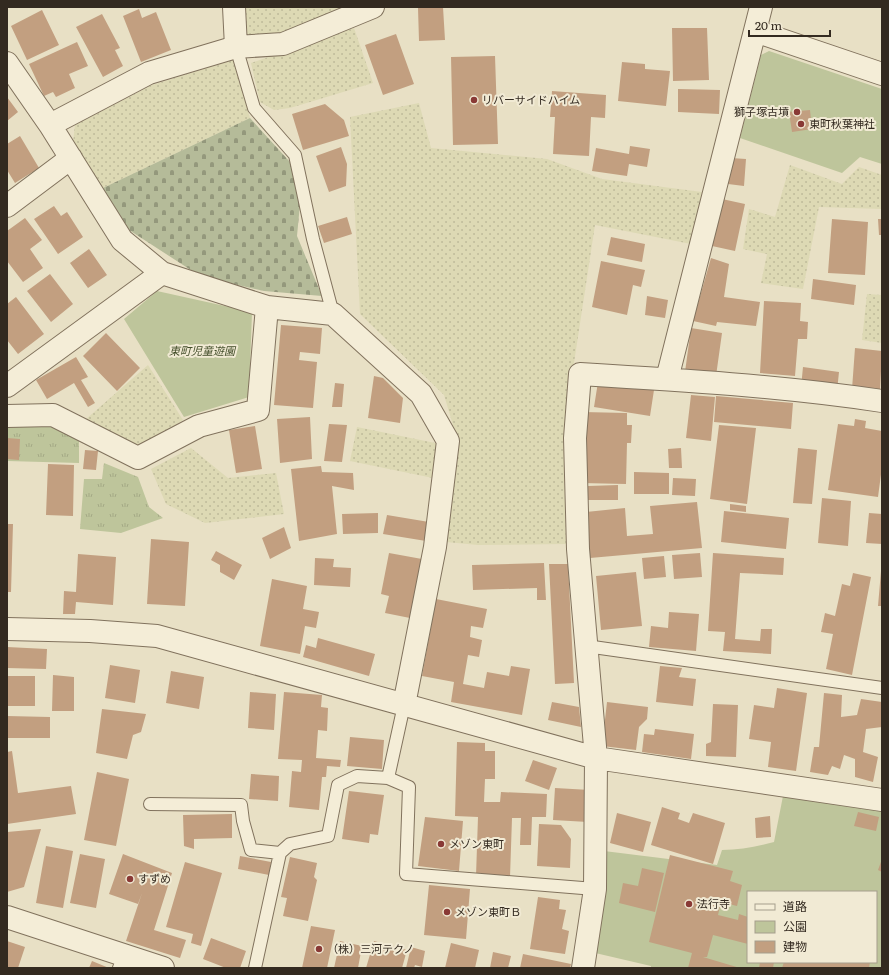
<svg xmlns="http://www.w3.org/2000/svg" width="889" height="975" viewBox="0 0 889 975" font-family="Literata,'Noto Sans JP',serif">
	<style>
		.farmland { fill: url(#farmland-dots) }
		.grass { fill: url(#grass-tufts) }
		.cemetery { fill: url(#cemetery-stones) }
		.green { fill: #bec59b; fill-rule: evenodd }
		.building { fill: #c29f80 }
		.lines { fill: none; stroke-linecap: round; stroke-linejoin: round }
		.service-casing { stroke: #81725d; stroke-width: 14 }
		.minor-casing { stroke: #81725d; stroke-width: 24 }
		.service { stroke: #f4edd7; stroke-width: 12 }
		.minor { stroke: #f4edd7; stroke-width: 22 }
		.poi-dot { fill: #893935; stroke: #f1ead4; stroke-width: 1.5 }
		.labels { text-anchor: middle; stroke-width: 4; stroke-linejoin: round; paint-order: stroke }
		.poi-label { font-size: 11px; fill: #332a20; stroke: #f1ead4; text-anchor: start }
		.park-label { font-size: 11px; font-style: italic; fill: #424d29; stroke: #f1ead4 }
	</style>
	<defs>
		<pattern id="farmland-dots" width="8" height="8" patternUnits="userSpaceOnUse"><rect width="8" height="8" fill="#ddd9b4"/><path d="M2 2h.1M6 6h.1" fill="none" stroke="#beba9a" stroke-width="1.8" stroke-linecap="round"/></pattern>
		<pattern id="grass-tufts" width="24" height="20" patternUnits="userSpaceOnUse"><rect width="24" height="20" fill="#bec59b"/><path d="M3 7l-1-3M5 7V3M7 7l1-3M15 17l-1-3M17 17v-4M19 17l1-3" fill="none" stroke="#a4a985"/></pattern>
		<pattern id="cemetery-stones" width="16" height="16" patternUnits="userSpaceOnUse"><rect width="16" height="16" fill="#b5bb99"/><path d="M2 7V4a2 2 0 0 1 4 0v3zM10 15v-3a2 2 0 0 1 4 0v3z" fill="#94987c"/></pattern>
	</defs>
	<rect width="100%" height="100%" fill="#e8e0c5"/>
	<path class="farmland" d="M241 7H356L280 39H243Z
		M354 28 373 83 290 108 274 110 260 102 251 63Z
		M233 60 250 118 103 188 73 142 75 125 152 85Z
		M419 103 431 148 547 159 602 179 702 192 691 244 595 225 574 363 564 461 566 544 478 545 446 542 458 442 444 395 360 314 350 117Z
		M790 165 842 184 859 167 882 175V209L819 207 803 289 761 283 767 254 743 249 749 209 775 217Z
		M867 294 882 295V343L862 340Z
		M148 365 183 420 140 449 85 420Z
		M357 427 440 444 433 478 350 461Z
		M191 448 228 478 276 473 284 514 205 523 166 504 151 469Z"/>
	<path class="grass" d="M50 424 79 441V463L7 461V425Z
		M104 463 138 477 149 507 163 518 121 533 80 529 84 479H102Z"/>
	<path class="cemetery" d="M250 118 290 162 300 204 297 236 322 296 264 291 200 276 129 230 103 188Z"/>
	<path class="green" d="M769 51 882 89V164L860 157 842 173 740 138 761 55Z
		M157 291 252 312 249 397 184 417 124 319Z
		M783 796 882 810V968H651V966L591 952 604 851 717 865 722 850C740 850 756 847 774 842ZM748 892H876V962H748Z"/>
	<path class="building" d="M443 7 445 40 419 41 418 8Z
		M139 9 142 18 156 12 171 50 141 62 123 16Z
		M42 10 59 45 27 60 11 26Z
		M102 14 120 48 115 50 123 66 103 77 76 27Z
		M672 28H707L709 80 673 81Z
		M396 34 414 84 383 95 365 45Z
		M77 42 88 66 69 74 75 88 56 97 53 92 44 96 29 64Z
		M495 56 498 144 453 145 451 57Z
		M622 62 645 64V69L670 71 666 106 618 101Z
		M678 89 720 90 719 114 678 112Z
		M552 91 606 95 605 118 591 117 589 156 553 154 555 117H550Z
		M7 97 18 112 7 121Z
		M325 104 344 120 349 136 303 150 292 114Z
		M810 110 812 129 792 132 789 112Z
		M20 136 39 168 15 183 7 170V144Z
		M630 146 650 149 647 167 629 164 627 176 592 171 596 148 629 154Z
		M341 147 347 164 346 186 329 192 316 156Z
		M731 158 746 159 744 186 728 184Z
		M722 199 745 204 735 251 712 246Z
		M54 206 61 216 67 212 83 237 58 254 34 219Z
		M347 217 352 234 324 243 318 226Z
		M25 218 42 240 30 249 43 268 23 282 7 261V231Z
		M832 219 868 222 865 275 828 273Z
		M878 219H882V235H879Z
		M611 237 645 244 642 262 607 255Z
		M89 249 107 275 88 288 70 263Z
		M711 258 729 264 724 297 760 302 756 326 717 322 716 326 693 321Z
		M601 261 645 270 641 287 633 285 627 315 592 307Z
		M50 274 73 304 51 322 27 291Z
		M813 279 856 285 854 305 811 299Z
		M647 296 668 300 665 318 645 315Z
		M16 297 44 334 18 354 7 340V304Z
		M764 301 801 303 800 321 808 322 807 339H798L795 376 760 373Z
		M281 325 322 328 320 354 300 352 299 360 317 362 313 408 274 405Z
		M691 328 722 333 716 376 685 372Z
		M106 333 140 368 117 391 83 356Z
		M855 348 882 351 880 391 852 389Z
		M76 357 88 377 81 380 95 403 88 407 74 383 47 399 36 380Z
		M803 367 839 372 837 391 801 387Z
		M374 376 383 378 403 398 400 423 368 418Z
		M598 382 654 390 650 416 594 407Z
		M335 383 344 384 342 407H332Z
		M691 395 715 397 711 441 686 438Z
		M716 396 793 403 791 429 714 422Z
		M583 412 627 413V425H632L631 443H627L626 484 581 483Z
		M310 417 312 459 280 463 277 419Z
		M855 419 866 421 865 428 882 431V467L878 497 828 490 838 424 854 426Z
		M329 424 347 425 342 462 324 461Z
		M719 425 756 428 747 504 710 499Z
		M255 426 262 469 236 473 229 430Z
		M7 438 20 439 19 460 7 459Z
		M681 448 682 468H669L668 449Z
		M798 448 817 450 812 504 793 503Z
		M85 450 98 451 96 470 83 469Z
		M48 464 74 465 73 516 46 515Z
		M321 466 322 472 353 473 354 490 332 486 337 534 299 541 291 469Z
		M634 472 669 473V494H634Z
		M673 478 696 479 695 496 672 495Z
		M618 485V500H588V486Z
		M822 498 851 501 848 546 818 543Z
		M697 502 702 548 590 558 586 512 625 508 627 536 653 534 650 506Z
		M730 504 746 506V512L730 510Z
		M724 511 789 518 786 549 721 542Z
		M378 513V533L343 534 342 514Z
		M869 513 882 514V544L866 543Z
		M387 515 429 522 426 541 383 534Z
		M7 524H13L11 592H7Z
		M284 527 291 548 270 559 262 538Z
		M151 539 189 542 185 606 147 604Z
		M216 551 242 565 234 580 220 572V565L211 560Z
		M389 553 422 559 410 618 385 613 389 596 381 594Z
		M700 553 702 577 674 579 672 555Z
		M713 553 784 558 783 575 740 573 735 639 760 641 761 629H772L771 654 723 651 725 632 708 631Z
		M78 554 116 557 113 605 76 602 75 614H63L64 591 76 592Z
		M664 556 666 577 644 579 642 558Z
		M315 558 334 559 333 567 351 568 350 587 314 585Z
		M544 563 546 600H537V588L473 590 472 565Z
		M549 564H568L574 683 555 684Z
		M881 571H882V606H878Z
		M636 572 642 626 601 630 596 576Z
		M853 573 871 577 852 675 826 669 833 634 821 632 825 613 835 616 842 584 850 586Z
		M272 579 307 586 303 609 319 612 316 628 305 626 300 654 260 646Z
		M436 599 487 609 483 628 471 626 470 637 482 640 479 657 468 655 463 684 484 688 487 672 509 676 511 666 530 669 522 715 451 702 454 682 422 676Z
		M669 612 699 614 696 651 649 647 651 626 668 628Z
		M318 638 375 654 369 676 303 657 306 645 316 648Z
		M7 647 47 649 46 669 7 668Z
		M110 665 140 670 135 703 105 698Z
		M660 666 682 668 679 677 696 679 693 706 656 702Z
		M171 671 204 677 199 709 166 703Z
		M53 675 74 677V711H52Z
		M7 676H35V706H7Z
		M777 688 807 693 796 771 768 767 771 742 749 739 754 705 774 708Z
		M250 692 276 694 274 730 248 728Z
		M284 692 322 695 321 707 328 708 327 731 318 730 316 758 341 760 340 767 327 766 326 777H322L319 810 289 807 292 771 301 772 302 760 278 759Z
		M824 693 842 695 841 717 857 715 861 699 882 702V727L866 729 863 752 878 757 873 782 855 777V759L844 755 840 769 832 766 828 775 810 772 814 747H819Z
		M552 702 579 707 581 727 548 720Z
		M607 702 648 707 647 719 639 727 636 750 602 746Z
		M713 704 738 705 736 757 706 756V744L711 742Z
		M102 709 146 714 141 732 133 735 127 759 96 753Z
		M7 716 50 717V738H7Z
		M655 729 694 734 691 759 642 752 644 734 654 735Z
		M350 737 384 740 382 769 347 766Z
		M457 742 485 743V751H495V779H485L484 802H500L501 792 547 794 546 817H532L531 845H520L521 818H512L510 877 476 876 478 817 455 816Z
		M12 751 18 793 71 786 76 814 7 824V752Z
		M533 760 557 768 549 790 525 781Z
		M97 772 129 779 116 846 84 840Z
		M251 774 279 776 278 801 249 799Z
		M555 788 590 790 588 822 553 820Z
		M349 791 384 795 378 835 370 834 369 843 342 839Z
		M662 807 680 813 678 819 689 823 693 813 725 823 713 864 651 845Z
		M858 812 879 817 876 831 854 826Z
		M617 813 651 822 643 852 610 843Z
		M232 814V838L194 839V849L184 846 183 815Z
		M770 816 771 837 756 838 755 818Z
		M425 817 463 821 459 871 418 866Z
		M539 824 561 825 571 839 570 868 537 866Z
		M41 829 24 887 7 892V832Z
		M46 846 73 851 63 908 36 903Z
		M80 854 105 859 96 908 70 903Z
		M123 854 172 873 154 930 186 940 180 958 126 941 142 893 138 904 109 894Z
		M670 855 733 871 730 881 742 885 737 906 721 902 718 915 738 920 739 914 748 917V944L713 935 707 957H703L740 968H688L692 953 649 942Z
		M240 856 271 862 269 875 238 869Z
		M290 857 317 863 314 877 317 880 308 921 283 916 287 898 281 897Z
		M882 859V872L878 870Z
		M185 862 222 873 201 946 191 943 193 934 166 927Z
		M642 868 664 873 655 912 619 903 623 883 638 886Z
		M429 885 470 889 466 939 424 935Z
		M538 897 560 900 559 909 566 910 562 929 569 931 565 954 530 949Z
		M311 926 335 930 327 968H302Z
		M211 938 246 951 240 968H226L203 959Z
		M7 941 25 947 18 968H7Z
		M340 941 362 946 358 968H334Z
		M374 941 407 950 402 968H366Z
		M451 943 479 950 475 968H445Z
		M411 947 425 951 422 967 415 965 414 968H406Z
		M493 952 511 956 508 968H490Z
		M523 954 571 964 570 968H520Z
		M92 961 109 968H89Z
		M760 962H774L773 968H759Z
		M784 962H870L869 968H782Z"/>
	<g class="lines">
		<g class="service-casing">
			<path id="service" d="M236 47 254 108 295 155 313 239 333 314
				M586 646 882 688
				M388 778 409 787 406 874 595 889
				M150 804 241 805 243 821 251 850 280 853
				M119 968 124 955
				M255 968 280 853 290 844 328 836 338 785 357 776 388 778 404 705"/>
		</g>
		<g class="minor-casing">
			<path id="minor" d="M755 31 882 74
				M236 47 283 44 373 7
				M7 63 50 125 122 240 162 273 267 307 258 410 199 426 138 458 53 415 7 416
				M50 125 149 73 236 47 234 7
				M7 206 71 158
				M267 307 333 314 421 394 448 441 435 547 404 705
				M667 379 761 7
				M7 386 162 273
				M7 629 90 631 157 636 596 758 882 800
				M7 917 163 968
				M583 968 595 889 596 758 578 549 575 438 580 374C681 380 782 386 882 401"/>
		</g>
		<use href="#service" class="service"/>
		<use href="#minor" class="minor"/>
	</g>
	<g class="poi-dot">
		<circle cx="474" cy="100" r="4"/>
		<circle cx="797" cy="112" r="4"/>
		<circle cx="801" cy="124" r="4"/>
		<circle cx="441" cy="844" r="4"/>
		<circle cx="130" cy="879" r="4"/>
		<circle cx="689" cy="904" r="4"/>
		<circle cx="447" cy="912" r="4"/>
		<circle cx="319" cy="949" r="4"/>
	</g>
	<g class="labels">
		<g class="poi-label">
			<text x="482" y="104">リバーサイドハイム</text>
			<text x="789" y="116" text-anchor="end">獅子塚古墳</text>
			<text x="809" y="128">東町秋葉神社</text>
			<text x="449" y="848">メゾン東町</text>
			<text x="138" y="883">すずめ</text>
			<text x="697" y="908">法行寺</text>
			<text x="455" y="916">メゾン東町Ｂ</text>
			<text x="327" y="953">（株）三河テクノ</text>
		</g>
		<g class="park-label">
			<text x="202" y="355">東町児童遊園</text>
		</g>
	</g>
	<rect width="889" height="975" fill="none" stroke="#332a20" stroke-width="16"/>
	<rect x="747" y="891" width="130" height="72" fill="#f1ead4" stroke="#a59d8c"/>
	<rect x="755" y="904" width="20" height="6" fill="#f4edd7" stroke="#a59d8c"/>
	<text x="783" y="911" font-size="12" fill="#332a20">道路</text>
	<rect x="755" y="921" width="20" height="12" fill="#bec59b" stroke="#a59d8c"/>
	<text x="783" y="931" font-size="12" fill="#332a20">公園</text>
	<rect x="755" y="941" width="20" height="12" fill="#c29f80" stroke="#a59d8c"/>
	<text x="783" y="951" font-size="12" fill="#332a20">建物</text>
	<path d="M749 30v6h81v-6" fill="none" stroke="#332a20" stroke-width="2"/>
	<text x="755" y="30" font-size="12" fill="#332a20" stroke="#f1ead4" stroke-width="3" paint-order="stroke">20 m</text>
</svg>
